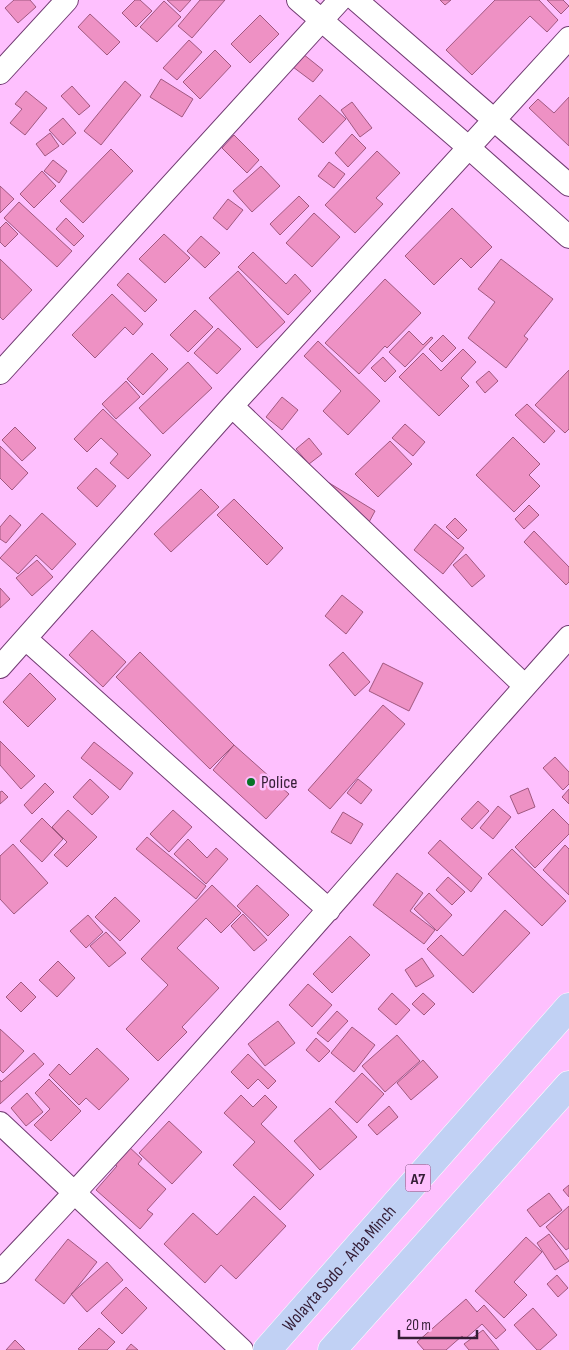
<svg xmlns="http://www.w3.org/2000/svg" width="569" height="1350" viewBox="0 0 569 1350" font-family="'Sofia Sans Condensed',sans-serif">
	<style>
		.building { fill: #ee91c4; stroke: #a05880 }
		.lines { fill: none; stroke-linecap: round; stroke-linejoin: round }
		.street-casing { stroke: #723c73; stroke-width: 24 }
		.highway-casing { stroke: #fff; stroke-width: 29 }
		.street { stroke: #fff; stroke-width: 22 }
		.highway { stroke: #c1d1f4; stroke-width: 28 }
		.poi-dot { fill: #067326; stroke: #fec0fe; stroke-width: 2 }
		.labels { text-anchor: middle; stroke-width: 5; stroke-linejoin: round; paint-order: stroke }
		.shield { fill: #fec0fe; stroke: #714e71; stroke-width: 1 }
		.shield-label { font-size: 16px; font-weight: bold; fill: #341d35 }
		.poi-label { font-size: 18px; fill: #341d35; stroke: #fec0fe; text-anchor: start }
		.street-label { font-size: 18px; fill: #341d35; stroke: #fec0fe }
	</style>
	<rect width="100%" height="100%" fill="#fec0fe"/>
	<path class="building" d="M14 0H30L36 7 18 23 5 8Z
		M135 0H140L152 11 136 27 122 13Z
		M167 0H191L180 12Z
		M200 0H225L192 38 178 26Z
		M440 0H451L445 5Z
		M495 0H539L558 20 547 32 530 16 472 75 446 50Z
		M547 0H563L569 6 561 14Z
		M164 1 181 17 157 42 140 27Z
		M90 14 120 42 107 55 78 27Z
		M260 15 279 34 250 63 231 44Z
		M189 40 202 52 177 80 163 68Z
		M215 50 231 66 200 99 183 82Z
		M303 54 323 70 313 82 293 67Z
		M161 79 193 99 182 117 150 97Z
		M125 81 141 95 101 145 84 131Z
		M72 86 90 106 79 115 61 96Z
		M26 91 47 108 25 135 10 123 22 109 15 104Z
		M320 95 346 119 323 143 298 119Z
		M569 97V146L529 108 538 99 554 113Z
		M352 102 372 128 360 137 341 110Z
		M63 118 76 133 63 145 49 130Z
		M50 133 59 146 45 156 36 144Z
		M352 134 366 148 348 167 335 153Z
		M234 135 259 160 247 173 222 148Z
		M111 149 133 171 83 223 60 201Z
		M377 151 400 173 376 198 383 204 355 233 325 205Z
		M53 160 67 171 59 183 44 171Z
		M329 162 345 174 334 188 318 176Z
		M261 166 280 186 252 212 233 191Z
		M42 171 56 186 34 208 20 194Z
		M0 186 14 199 0 213Z
		M299 196 309 206 280 235 270 224Z
		M228 199 243 210 227 230 213 218Z
		M19 202 72 251 57 267 4 218Z
		M452 208 492 247 471 268 461 258 434 285 405 256Z
		M314 213 340 237 312 267 286 243Z
		M66 218 84 236 74 246 56 229Z
		M6 222 18 234 5 247 0 242V228Z
		M164 234 190 258 165 283 139 259Z
		M201 236 220 253 205 268 187 251Z
		M253 252 286 284 295 274 311 291 288 315 238 267Z
		M0 259 32 290 3 320 0 317Z
		M501 259 553 299 524 336 528 339 506 368 468 338 495 302 478 289Z
		M238 271 285 322 257 348 209 298Z
		M128 273 157 300 145 312 117 285Z
		M385 279 421 313 387 348 385 346 359 374 325 343Z
		M112 294 143 324 133 335 125 327 95 358 72 335Z
		M195 310 213 327 188 352 170 335Z
		M218 328 241 349 217 374 194 353Z
		M409 331 423 345 431 337 433 338 405 367 389 352Z
		M443 335 456 348 442 362 429 349Z
		M318 341 380 401 348 435 323 411 341 391 304 356Z
		M463 349 476 362 461 378 469 386 439 416 399 377 423 353 441 371Z
		M152 353 168 369 143 395 127 379Z
		M383 357 396 371 385 382 371 368Z
		M188 362 212 388 163 434 139 408Z
		M569 370V429L565 433 535 405Z
		M489 371 498 381 485 393 476 382Z
		M126 381 140 397 116 419 102 404Z
		M282 397 298 410 282 430 266 417Z
		M527 404 555 431 544 443 515 415Z
		M103 409 151 455 128 479 110 463 118 454 101 438 87 452 74 439Z
		M405 424 425 442 413 456 392 438Z
		M15 427 36 448 22 461 2 440Z
		M513 437 540 464 529 475 540 486 514 512 476 475Z
		M309 438 322 454 309 464 296 449Z
		M390 441 412 464 378 497 355 474Z
		M0 446 28 473 12 490 0 478Z
		M96 468 116 486 97 507 77 488Z
		M326 481 375 511 368 524Z
		M201 489 219 507 171 552 154 534Z
		M234 499 283 548 267 565 217 515Z
		M529 505 539 515 524 529 515 519Z
		M42 513 76 544 52 570 36 555 18 574 0 558Z
		M10 515 21 525 6 543 0 539V527Z
		M455 518 467 530 458 539 446 527Z
		M435 524 464 548 443 574 414 550Z
		M534 531 569 567V582L566 585 524 542Z
		M466 554 485 576 472 587 453 565Z
		M37 560 53 577 32 596 16 578Z
		M0 588 10 599 0 608Z
		M342 595 363 612 346 634 325 616Z
		M92 630 126 662 103 687 69 655Z
		M140 652 234 745 210 769 116 677Z
		M343 652 370 682 355 696 329 665Z
		M383 663 423 683 409 711 369 691Z
		M30 673 56 699 28 727 3 702Z
		M383 705 405 724 330 809 308 790Z
		M0 741 35 776 21 789 0 765Z
		M94 742 133 773 120 790 81 758Z
		M234 745 289 794 266 819 213 770Z
		M555 757 569 772V784L563 790 543 768Z
		M90 779 109 797 92 815 73 797Z
		M358 779 372 790 361 804 347 793Z
		M45 783 54 792 32 814 24 805Z
		M528 788 535 807 518 814 510 796Z
		M569 789V804L562 797Z
		M2 791 8 797 0 804V792Z
		M478 801 489 811 472 829 461 819Z
		M498 806 511 817 493 839 480 828Z
		M553 809 569 825V834L535 868 515 847Z
		M68 810 97 837 67 867 54 855 67 842 52 827Z
		M173 810 192 827 169 852 150 834Z
		M343 812 363 824 351 844 331 832Z
		M42 818 63 839 42 862 20 841Z
		M147 837 206 886 196 899 136 849Z
		M188 839 207 858 216 848 228 859 206 884 174 854Z
		M440 840 482 878 471 892 428 853Z
		M13 844 48 883 14 914 0 899V856Z
		M565 845 569 849V895L543 870Z
		M512 849 566 901 542 926 488 874Z
		M397 873 423 893 410 911 435 930 424 944 373 905Z
		M448 877 465 892 452 905 436 890Z
		M212 885 241 913 221 933 206 918 177 948 219 988 182 1027 187 1032 158 1061 126 1029 168 985 141 959Z
		M257 885 289 915 268 936 237 906Z
		M429 893 452 915 437 931 414 909Z
		M115 897 140 921 120 941 95 917Z
		M505 910 530 933 473 993 427 949 441 935 463 956Z
		M243 914 267 940 254 951 231 926Z
		M88 915 103 932 86 948 70 931Z
		M106 932 126 953 109 967 90 946Z
		M350 936 370 955 332 993 313 974Z
		M422 958 434 976 416 987 405 970Z
		M58 961 75 978 57 997 39 980Z
		M21 982 36 997 21 1012 6 997Z
		M308 984 332 1005 312 1027 289 1005Z
		M392 993 410 1010 396 1025 378 1009Z
		M423 993 435 1004 424 1015 412 1004Z
		M337 1011 348 1021 328 1042 317 1033Z
		M278 1021 295 1043 265 1066 248 1044Z
		M352 1027 375 1045 354 1072 331 1053Z
		M0 1029 24 1051 3 1073 0 1070Z
		M397 1035 420 1061 385 1092 362 1066Z
		M316 1038 330 1051 319 1062 306 1050Z
		M97 1048 129 1079 99 1110 86 1098 79 1105 49 1075 59 1064 70 1075Z
		M34 1053 44 1064 0 1104V1080L1 1082Z
		M248 1054 276 1081 268 1089 258 1079 248 1089 231 1072Z
		M423 1060 438 1077 411 1100 397 1083Z
		M362 1073 384 1094 357 1123 335 1102Z
		M49 1079 81 1111 51 1141 34 1125 50 1109 35 1093Z
		M27 1093 43 1112 26 1126 11 1108Z
		M241 1095 253 1107 265 1095 277 1107 261 1124 314 1175 280 1210 233 1165 255 1142 224 1113Z
		M389 1106 398 1117 377 1135 368 1125Z
		M330 1108 357 1137 320 1170 294 1141Z
		M169 1121 202 1152 172 1184 139 1153Z
		M127 1145 142 1159 138 1164 166 1189 147 1210 153 1214 140 1229 96 1190 117 1166 112 1162Z
		M569 1185V1197L563 1190Z
		M549 1193 562 1210 540 1227 527 1210Z
		M254 1196 286 1226 236 1279 221 1265 205 1283 164 1244 193 1213 217 1235Z
		M569 1206V1248L566 1250 546 1227Z
		M549 1234 569 1261 555 1270 537 1243Z
		M526 1237 542 1252 514 1282 527 1295 504 1318 475 1291Z
		M68 1239 97 1262 64 1304 35 1280Z
		M107 1262 123 1280 87 1312 71 1294Z
		M557 1275 568 1288 558 1297 547 1284Z
		M126 1287 147 1308 122 1334 101 1313Z
		M466 1299 477 1312 484 1305 506 1330 496 1339 482 1324 465 1339 462 1336 446 1350H424L417 1342Z
		M533 1308 557 1335 540 1350H537L514 1325Z
		M99 1328 115 1342 107 1350H80L78 1349Z
		M483 1330 499 1350H469L464 1344Z
		M15 1340 25 1350H6Z
		M131 1344 138 1350H126Z"/>
	<g class="lines">
		<g class="street-casing">
			<path id="street" d="M298 0 468 147 569 237
				M356 0 569 185
				M0 73 67 0
				M0 373 340 0
				M232 406 525 686
				M26 639 329 910
				M0 667 232 406 569 38
				M0 1123 242 1350
				M0 1272C196 1066 379 849 569 637"/>
		</g>
		<g class="highway-casing">
			<g id="highway">
				<path id="s1" d="M267 1350 569 1007"/>
				<path d="M332 1350 569 1085"/>
			</g>
		</g>
		<use href="#street" class="street"/>
		<use href="#highway" class="highway"/>
	</g>
	<circle class="poi-dot" cx="251" cy="782" r="5"/>
	<g class="labels">
		<rect class="shield" x="405.5" y="1164.5" width="25" height="27" rx="4"/>
		<g class="shield-label">
			<text x="418" y="1184">A7</text>
		</g>
		<g class="poi-label">
			<text x="261" y="788">Police</text>
		</g>
		<g class="street-label">
			<text dy="6" stroke="none"><textPath href="#s1" startOffset="109">Wolayta Sodo - Arba Minch</textPath></text>
		</g>
	</g>
	<path d="M399 1330v8h78v-8" fill="none" stroke="#341d35" stroke-width="2.5"/>
	<text x="406" y="1330" font-size="15" fill="#341d35" stroke="#fec0fe" stroke-width="4" paint-order="stroke">20 m</text>
</svg>
